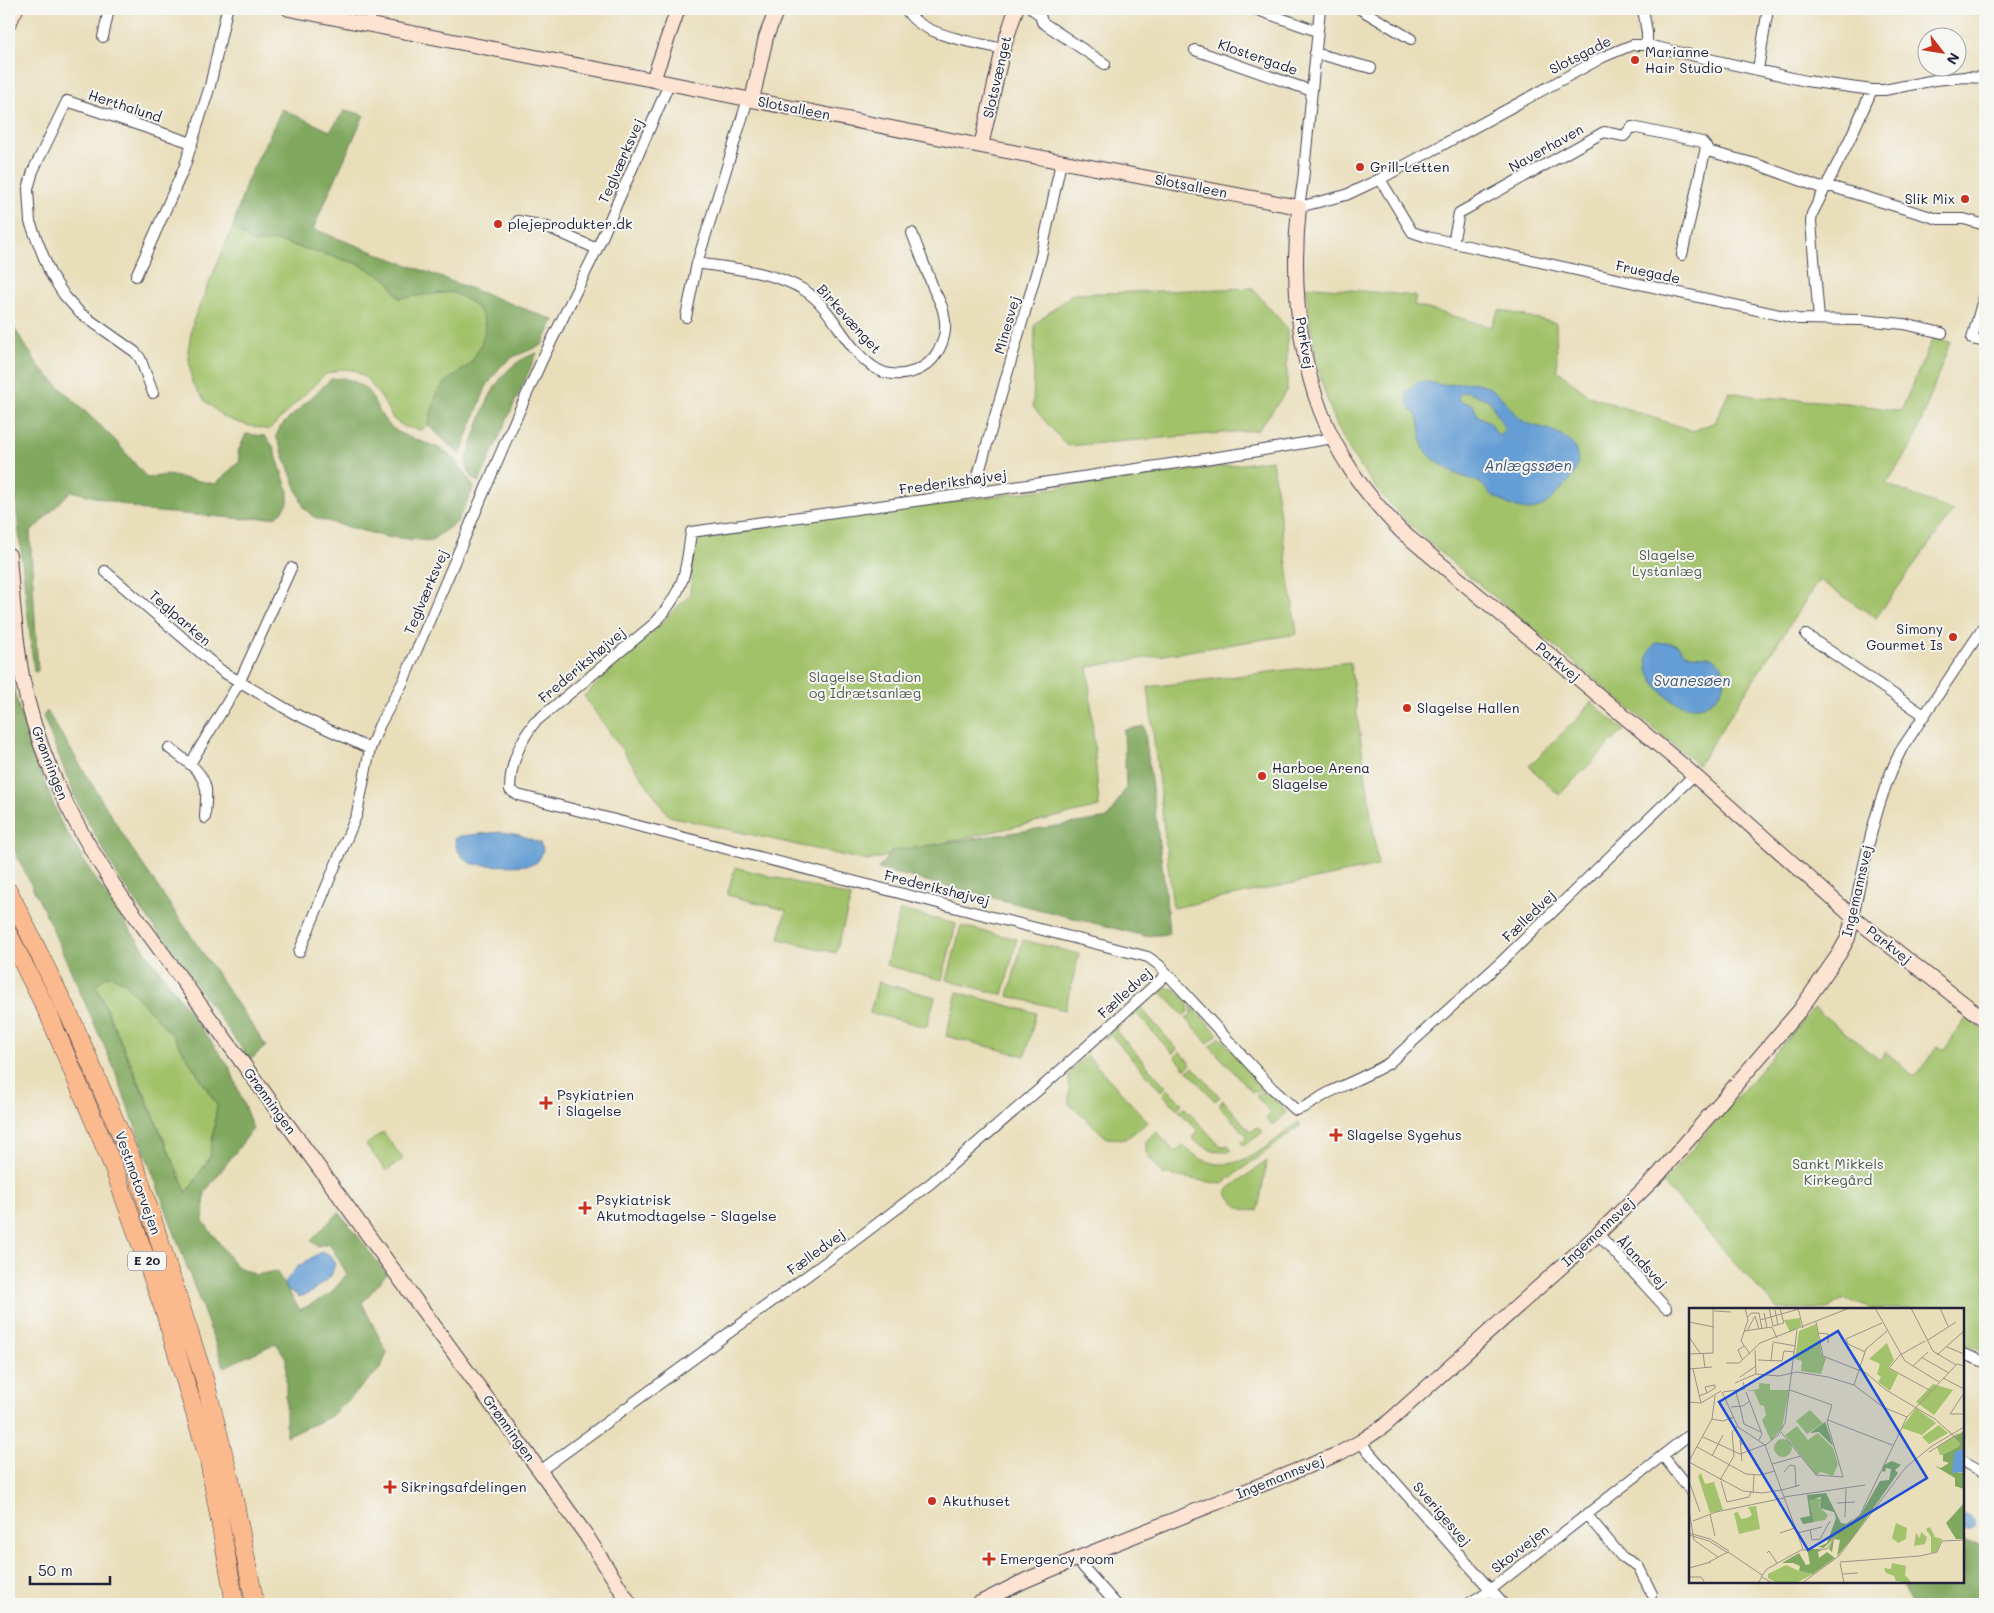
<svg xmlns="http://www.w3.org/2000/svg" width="1994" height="1613" viewBox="0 0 1994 1613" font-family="Mali,sans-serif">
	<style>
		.green { fill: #a2c26b; stroke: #627253 }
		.forest { fill: #81a85f; stroke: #52654d; fill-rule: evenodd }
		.water { fill: #659ed4; stroke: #446088; fill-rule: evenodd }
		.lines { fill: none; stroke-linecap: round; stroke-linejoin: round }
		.street-casing { stroke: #403e4e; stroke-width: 12 }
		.secondary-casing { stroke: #403e4e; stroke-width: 16 }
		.highway-casing { stroke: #403e4e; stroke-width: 19 }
		.street { stroke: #fff; stroke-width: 10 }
		.secondary { stroke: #fde3d1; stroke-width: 14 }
		.highway { stroke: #fbba8d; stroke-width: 18 }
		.poi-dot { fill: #c8321e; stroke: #f6f6f2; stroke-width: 2 }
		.labels { text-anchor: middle; stroke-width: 4; stroke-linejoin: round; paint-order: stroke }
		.shield { fill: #f6f6f2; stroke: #626272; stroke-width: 1 }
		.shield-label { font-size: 12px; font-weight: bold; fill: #22223b }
		.poi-label { font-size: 14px; fill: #22223b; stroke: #f6f6f2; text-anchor: start }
		.street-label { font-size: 14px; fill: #22223b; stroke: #f6f6f2 }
		.park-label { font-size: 14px; fill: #4f5a4c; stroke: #f6f6f2 }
		.water-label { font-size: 15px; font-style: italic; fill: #3d5478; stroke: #f6f6f2 }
		.inset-road { fill: none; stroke: #999387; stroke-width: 1 }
		.view { fill: #1d4ed8; fill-opacity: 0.15; stroke: #1d4ed8; stroke-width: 2.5 }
		.inset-edge { fill: none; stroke: #22223b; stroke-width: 2.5 }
	</style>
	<rect width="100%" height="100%" fill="#f6f6f2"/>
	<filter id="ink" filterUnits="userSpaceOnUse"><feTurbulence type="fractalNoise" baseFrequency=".02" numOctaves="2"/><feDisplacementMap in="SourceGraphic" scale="10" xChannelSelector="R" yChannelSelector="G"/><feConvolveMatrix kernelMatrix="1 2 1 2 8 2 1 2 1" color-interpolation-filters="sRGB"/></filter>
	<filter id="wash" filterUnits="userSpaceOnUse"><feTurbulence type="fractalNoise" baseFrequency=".0096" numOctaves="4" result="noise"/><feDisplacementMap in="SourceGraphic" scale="20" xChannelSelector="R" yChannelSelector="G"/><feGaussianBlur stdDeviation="1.12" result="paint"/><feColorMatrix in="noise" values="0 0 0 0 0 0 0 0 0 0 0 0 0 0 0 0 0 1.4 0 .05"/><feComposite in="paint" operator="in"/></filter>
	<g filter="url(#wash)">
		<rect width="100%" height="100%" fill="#e9deba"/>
		<path class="green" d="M233 227 253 243 277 241 359 264 388 280 399 298C410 297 444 291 452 293 456 293 460 296 463 298 492 312 489 338 472 361 465 371 453 375 445 383 432 396 436 420 422 430L405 427 393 419 382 399 367 379 354 370 341 369 324 375 269 430 246 425 225 418 205 401 192 383 188 351 193 321Z
			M1306 286 1416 296 1414 305 1491 327 1499 310 1556 323 1557 370 1589 396 1693 431 1715 422 1729 392 1761 397 1847 403 1901 411 1933 338 1950 342 1913 444 1886 484 1953 511 1876 618 1819 580 1698 765C1638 715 1578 666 1518 616 1454 563 1381 512 1342 436 1319 390 1311 337 1306 286Z
			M1252 288 1287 328V391L1258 430 1067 446 1033 407 1035 324 1072 294Z
			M1272 460 1297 634 1088 667 1099 807 867 861 669 816 584 696 690 595 694 535Z
			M1350 662 1378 866 1173 908 1148 687Z
			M1591 702 1624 730 1559 795 1529 766 1578 718Z
			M735 867 851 897 836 953 779 939 786 910 727 895Z
			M900 910 956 924 942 980 886 965Z
			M961 926 1017 939 1003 995 947 980Z
			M1023 940 1079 954 1065 1010 1008 996Z
			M106 976 115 977 124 982 174 1037 217 1105 210 1157 187 1194 146 1097 96 986Z
			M878 982 935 997 927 1027 870 1013Z
			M1165 987 1176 990 1188 1002V1012L1184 1016 1160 991 1155 995 1152 992Z
			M957 992 1036 1013 1025 1056 946 1036Z
			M1144 1000 1146 1003 1141 1008 1177 1049 1173 1054 1136 1013 1130 1018 1127 1015Z
			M1191 1005 1218 1034 1208 1043 1186 1019 1191 1015Z
			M1814 1008 1880 1060 1886 1052 1915 1077 1938 1046 1944 1050 1967 1017 1985 1031V1352L1963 1344V1309H1871L1845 1299 1836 1303 1828 1309H1777L1663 1183Z
			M1118 1023 1121 1026 1116 1031 1166 1087 1161 1091 1111 1035 1105 1040 1102 1037Z
			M1220 1037 1267 1089 1257 1090 1253 1093 1210 1046Z
			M1180 1052 1191 1064 1186 1069 1175 1057Z
			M1087 1055 1148 1122 1126 1139 1107 1138 1069 1104V1072Z
			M1193 1067 1220 1097 1215 1101 1188 1071Z
			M1168 1089 1182 1104 1177 1109 1163 1094Z
			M1260 1092H1269L1286 1112 1285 1115 1272 1125 1266 1119 1271 1113 1256 1096Z
			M1223 1100 1251 1132 1257 1127 1263 1132 1244 1146 1241 1142 1247 1136 1219 1105Z
			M1184 1107 1221 1147 1228 1145 1231 1148V1151C1216 1153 1203 1148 1192 1138L1198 1131 1179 1111Z
			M1299 1122 1300 1126 1222 1184 1162 1174 1146 1152V1142L1157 1132 1175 1152 1183 1145C1225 1188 1263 1149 1299 1122Z
			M383 1132 403 1159 386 1171 366 1145Z
			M1267 1161 1258 1210C1243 1213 1235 1205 1227 1194L1229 1188Z"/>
		<path class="forest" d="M282 109 330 131 345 110 364 115 313 229 554 320 542 345 513 357 500 367 486 387 460 455 428 425 437 393 446 382 471 363 480 347 486 328 482 314 471 302 452 292 399 298 388 280 359 264 277 241 253 243 233 227 246 183Z
			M9 320 40 368 114 439 147 478 167 475 215 484 240 461 238 452 246 434 265 436 273 446 288 491V503L282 512 275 517 246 519 146 511 127 505 71 491 30 533 38 671 34 672 9 440Z
			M537 353 479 482C471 480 468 470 466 462 480 422 490 367 537 353Z
			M343 378C377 386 370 404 389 425 404 441 431 440 448 454 459 463 466 475 474 487L457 522 430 541 386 537 319 519 312 516 304 508 276 436 280 427 331 379Z
			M9 657 15 695 31 748 61 823 89 869 123 920 230 1068 253 1129 205 1192 203 1221 236 1266 256 1275 276 1271 300 1310 330 1294 347 1274 329 1243 318 1246 311 1241 339 1212 387 1274 362 1303 387 1353 381 1368 330 1417 286 1436V1358L276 1343 224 1367 113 1066 47 917 9 840ZM106 976 115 977 124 982 174 1037 217 1105 210 1157 187 1193 96 986Z
			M47 711 130 846 266 1046 250 1060 119 878 78 804 43 716Z
			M1144 726 1166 897 1169 934 1145 936 878 869 892 851 1108 818 1126 788 1124 730Z
			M1963 1541 1969 1543 1985 1544V1604H1911L1903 1587 1908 1582H1963Z"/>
		<path class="water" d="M1426 381C1432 383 1438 385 1444 385 1458 385 1466 380 1481 384 1502 390 1507 409 1523 421 1533 427 1545 427 1555 432 1581 443 1585 466 1565 485 1555 495 1544 510 1529 510 1517 510 1500 501 1491 494 1487 491 1484 486 1480 483 1474 479 1465 478 1459 475 1450 471 1427 456 1423 447 1420 439 1422 430 1419 421 1415 408 1405 411 1407 391L1419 382ZM1466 391 1489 400 1504 427 1503 434 1497 435 1491 423 1478 416 1473 405 1458 400 1459 394Z
			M1656 643C1662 643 1670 642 1676 644 1680 646 1683 652 1688 654 1695 657 1704 654 1711 657 1732 666 1726 693 1709 703 1678 722 1627 669 1656 643Z
			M501 832 520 835 540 843 543 849C541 855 540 862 533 864 525 867 478 866 471 863 462 859 455 849 455 839L460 836Z
			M322 1251 331 1256 335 1264 331 1276 310 1293 300 1297 287 1289 285 1282 297 1267Z
			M1963 1514 1972 1518 1976 1523 1975 1528 1972 1531H1963Z"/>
	</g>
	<g filter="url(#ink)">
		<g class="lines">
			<g class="street-casing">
				<path id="street" d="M906 9C919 36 975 42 1003 49
					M1032 9 1040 15 1042 22 1105 64
					M1255 9 1317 31
					M1320 9 1303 181 1299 207 1346 195 1380 179 1603 57 1632 45H1647L1806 81 1872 90H1884L1935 80 1965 77 1985 78
					M1360 9 1411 39
					M1643 9 1647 33V45
					M368 25 373 9
					M103 37 109 9
					M1195 50 1312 91
					M1315 53 1371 68
					M1758 69 1768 9
					M1380 179 1412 232 1427 237 1798 319 1862 320 1904 324 1942 333
					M1826 185 1938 219H1964L1985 225
					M518 221 545 226 597 249
					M1453 243 1459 213 1604 132 1624 136 1632 127 1702 142 1711 152 1756 164 1824 189
					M1682 255 1706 147
					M697 263C733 269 773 271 804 290 832 307 845 347 872 366 885 376 901 376 915 371 937 363 949 337 944 315 943 306 938 298 934 290 927 271 919 252 912 233
					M136 276 184 168 210 86 227 9
					M1985 292 1972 339 1985 342
					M686 317 697 263 748 99
					M1819 319 1811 222 1812 214 1849 141 1872 90
					M153 393 140 358 135 352 80 313 64 295 50 273 30 222 28 189 33 171 67 101 192 143
					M1333 438 1252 452 973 493 691 532C686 573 684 590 656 622L534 723C519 743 510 764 510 790L518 795 1148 957 1159 965 1272 1088 1296 1110C1308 1107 1317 1099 1328 1093 1348 1083 1369 1075 1389 1063L1499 964 1694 775
					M973 493 1041 256 1061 162
					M105 571 223 672 295 714 370 749
					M1806 635 1924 715
					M169 748C183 759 203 770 206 789 207 798 205 809 205 818
					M190 764 239 683 291 568
					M1853 917C1865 860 1875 802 1901 750L1985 625
					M299 952 357 814 370 749 379 726 403 682 505 443 542 360 597 249 669 84
					M1598 1234 1666 1308
					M1963 1354 1985 1362
					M1360 1442 1503 1604
					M1663 1456 1690 1490
					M1963 1461 1985 1473
					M540 1471 845 1248 931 1183 1043 1086 1167 974
					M1587 1515 1622 1557 1638 1566 1652 1594
					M1076 1559 1116 1604
					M1468 1604 1490 1590 1690 1434"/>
			</g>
			<g class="secondary-casing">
				<path id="secondary" d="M289 9 653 80 981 146 1299 207C1290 295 1300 394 1351 470 1365 492 1383 512 1401 531L1686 768 1853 917 1985 1020
					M9 23 16 9
					M653 80 678 9
					M752 100 766 37 777 9
					M981 146 1003 49 1016 9
					M9 555C12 595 15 636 22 676 38 760 78 834 126 903L540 1471 586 1535 630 1604
					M978 1604 1026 1580 1076 1559 1338 1454 1360 1442 1384 1426 1598 1234 1659 1174 1800 1010 1839 954 1848 938 1853 917"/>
			</g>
			<g class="highway-casing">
				<path id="highway" d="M9 892 74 1025 137 1172 205 1381 230 1479 255 1604
					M9 935 49 1015 113 1166 165 1313 209 1461 235 1604"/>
			</g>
			<use href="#street" class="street"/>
			<use href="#secondary" class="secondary"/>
			<use href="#highway" class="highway"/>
		</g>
	</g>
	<g class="poi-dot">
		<circle cx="1635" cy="60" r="5"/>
		<circle cx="1360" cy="167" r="5"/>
		<circle cx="1965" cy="199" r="5"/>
		<circle cx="498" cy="224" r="5"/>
		<circle cx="1953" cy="637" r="5"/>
		<circle cx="1407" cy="708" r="5"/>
		<circle cx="1262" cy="776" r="5"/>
		<path d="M543.5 1095.5h5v5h5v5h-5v5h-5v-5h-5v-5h5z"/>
		<path d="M1333.5 1127.5h5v5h5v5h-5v5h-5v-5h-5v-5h5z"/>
		<path d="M582.5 1200.5h5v5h5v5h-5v5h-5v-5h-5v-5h5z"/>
		<path d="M387.5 1479.5h5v5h5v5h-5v5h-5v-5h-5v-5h5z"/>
		<circle cx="932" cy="1501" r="5"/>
		<path d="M986.5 1551.5h5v5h5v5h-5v5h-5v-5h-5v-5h5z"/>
	</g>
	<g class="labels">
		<rect class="shield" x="128" y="1251.5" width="38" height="19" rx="4"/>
		<g class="shield-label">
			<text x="147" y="1265">E 20</text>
		</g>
		<g class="poi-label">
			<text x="1645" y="57">Marianne<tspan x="1645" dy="16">Hair Studio</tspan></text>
			<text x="1370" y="172">Grill-Letten</text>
			<text x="1955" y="204" text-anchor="end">Slik Mix</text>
			<text x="508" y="229">plejeprodukter.dk</text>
			<text x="1943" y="634" text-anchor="end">Simony<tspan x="1943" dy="16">Gourmet Is</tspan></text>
			<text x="1417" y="713">Slagelse Hallen</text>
			<text x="1272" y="773">Harboe Arena<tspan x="1272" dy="16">Slagelse</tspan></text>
			<text x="557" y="1100">Psykiatrien<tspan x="557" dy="16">i Slagelse</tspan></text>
			<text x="1347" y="1140">Slagelse Sygehus</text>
			<text x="596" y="1205">Psykiatrisk<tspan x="596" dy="16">Akutmodtagelse - Slagelse</tspan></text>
			<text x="401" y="1492">Sikringsafdelingen</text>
			<text x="942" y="1506">Akuthuset</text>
			<text x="1000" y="1564">Emergency room</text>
		</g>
		<g class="street-label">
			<text transform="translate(1580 55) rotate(-27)" y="5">Slotsgade</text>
			<text transform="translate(1258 57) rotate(19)" y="5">Klostergade</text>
			<text transform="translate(997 77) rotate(-77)" y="5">Slotsvænget</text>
			<text transform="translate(125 106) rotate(18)" y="5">Herthalund</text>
			<text transform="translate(794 108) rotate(11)" y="5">Slotsalleen</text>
			<text transform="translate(1546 148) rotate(-29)" y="5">Naverhaven</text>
			<text transform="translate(621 161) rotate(-66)" y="5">Teglværksvej</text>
			<text transform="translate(1191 186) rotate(11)" y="5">Slotsalleen</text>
			<text transform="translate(1648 272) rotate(12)" y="5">Fruegade</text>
			<text transform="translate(849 319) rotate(48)" y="5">Birkevænget</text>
			<text transform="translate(1007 325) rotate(-74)" y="5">Minesvej</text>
			<text transform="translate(1305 343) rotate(80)" y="5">Parkvej</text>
			<text transform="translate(953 482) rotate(-8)" y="5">Frederikshøjvej</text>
			<text transform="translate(426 592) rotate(-67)" y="5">Teglværksvej</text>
			<text transform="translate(180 618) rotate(41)" y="5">Teglparken</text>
			<text transform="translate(1558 662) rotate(40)" y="5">Parkvej</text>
			<text transform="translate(582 665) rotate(-40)" y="5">Frederikshøjvej</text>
			<text transform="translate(50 763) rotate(69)" y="5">Grønningen</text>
			<text transform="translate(937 888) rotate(14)" y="5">Frederikshøjvej</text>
			<text transform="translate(1857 891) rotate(-77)" y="5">Ingemannsvej</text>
			<text transform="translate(1529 916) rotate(-44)" y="5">Fælledvej</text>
			<text transform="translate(1889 945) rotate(38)" y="5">Parkvej</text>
			<text transform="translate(1125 993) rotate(-42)" y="5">Fælledvej</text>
			<text transform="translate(270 1101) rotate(54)" y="5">Grønningen</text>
			<text transform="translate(138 1183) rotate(70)" y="5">Vestmotorvejen</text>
			<text transform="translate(1598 1232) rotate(-43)" y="5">Ingemannsvej</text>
			<text transform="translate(816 1252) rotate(-36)" y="5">Fælledvej</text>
			<text transform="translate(1642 1262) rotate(47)" y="5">Ålandsvej</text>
			<text transform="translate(509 1428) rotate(54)" y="5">Grønningen</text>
			<text transform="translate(1280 1477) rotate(-22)" y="5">Ingemannsvej</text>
			<text transform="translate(1442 1514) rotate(49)" y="5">Sverigesvej</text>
			<text transform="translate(1520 1549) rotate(-38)" y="5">Skovvejen</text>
		</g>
		<g class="park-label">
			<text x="1667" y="560">Slagelse<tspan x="1667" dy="16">Lystanlæg</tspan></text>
			<text x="865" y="682">Slagelse Stadion<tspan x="865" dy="16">og Idrætsanlæg</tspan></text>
			<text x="1838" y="1169">Sankt Mikkels<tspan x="1838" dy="16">Kirkegård</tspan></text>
		</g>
		<g class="water-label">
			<text x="1528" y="471">Anlægssøen</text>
			<text x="1692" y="686">Svanesøen</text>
		</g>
	</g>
	<g transform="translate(1689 1308)">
		<rect width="275" height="275" fill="#e9deba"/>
		<path d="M111 10 112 18 101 24 95 12ZM127 16 133 48 137 50 132 66 112 63 113 53 106 51 110 23ZM198 35 205 52 199 60 209 66 201 83 189 74 192 69 188 66 191 56 180 51ZM70 75 81 76V82H100L93 120 82 133 73 112 77 107 75 98 71 97 65 83H57L70 81ZM244 76 264 82 245 107 227 94ZM227 100 247 115 233 127 213 120ZM121 102 134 115 118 126 107 113ZM250 117 259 125 240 136 233 129ZM108 118 119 132 129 125 144 140 149 156 144 168 132 164 127 167 96 127ZM265 128 271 135 269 139 259 147H251L248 139ZM85 140a9 9 0 1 1 18 0a9 9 0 1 1-18 0ZM12 165 16 176 25 174 34 202 21 205 9 168ZM123 191H132L130 199 139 207 136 212 125 214 120 194ZM67 198 71 221 50 226 45 205 49 204 52 211 58 210 63 207 59 199ZM207 215 218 220 217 231 209 235 203 230ZM241 219 246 229 253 231 248 243 242 245V229L237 221ZM232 224 238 229 236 236 225 238 227 225 231 230ZM203 255 217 258 216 267 223 275 207 273 205 268 197 265 195 260 202 261ZM97 257 110 263 124 266 107 275H87L79 270V266Z" fill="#a2c26b"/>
		<path d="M136 114 137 116 144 138 130 124 121 125ZM275 123V144L269 165 275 164V181L266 178V170L246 158 252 160 260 155 254 153V147L269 139 271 135 265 129ZM203 153 212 157 206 162 209 165 165 228 150 246 148 248 151 232 145 231 143 244 140 241 143 234 151 223 172 206 191 173 200 172 202 161 197 160 196 164 193 163 195 157ZM137 185 152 215 157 216 166 209 135 240 129 239 138 235 147 210 145 204 131 200 132 189 120 193 125 214 114 216 111 210 121 208 118 187ZM275 195V231H267L257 215ZM118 241 133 242 129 244 130 250 138 244 146 250 124 266 110 263 111 258 104 255H93L110 245 117 257 121 256Z" fill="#81a85f"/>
		<path d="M272 141 275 144V164L263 165 265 145Z" fill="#659ed4"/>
		<path class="inset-road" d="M56 0 59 12 52 33 61 46M80 0 84 18M109 0 114 20M186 0 216 53 250 74M222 0 244 43 267 57M251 0 259 18M86 2 89 17M25 3 42 4M75 5 78 20M59 9 62 5H70L73 21M71 12 110 1M0 14 25 19M127 14 134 48 177 65 197 82 246 111 275 137M84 18 95 15 91 1M55 23 83 19 88 30M58 23 66 8 70 21M129 25 139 26V35M0 29 11 45M239 32 267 14M236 33 211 47 200 60 242 83M84 34 107 38M258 39 275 46M66 42 67 66M176 44 159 36 157 31 193 15M14 45 16 60M0 46 24 45V0M248 47 275 23M232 49 260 65M53 51 49 42 55 38M69 52 93 53 95 43 106 44M82 53 84 35M37 55H50L71 35 158 1M224 58 239 44M0 61 23 59M4 61 12 95M67 66 90 68 108 64 139 69 165 77 194 99 218 109M51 69 67 58M254 70 275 81M46 75 67 66M165 77 177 41 198 23M33 84 49 119 76 137 114 241M34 84 56 81 54 74M47 84 51 99M57 84 73 126 70 132M275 85 261 106H275M10 88 18 85 26 80V77L16 79 18 85M0 94 12 95 32 83M42 99 54 98 61 93M51 99 55 116 72 124M23 111 34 113 45 109M139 112 203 137M92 124 127 167 154 169 138 114 143 97 101 82M14 129 51 146 78 136 89 127 96 115 108 22M8 139 57 166 71 167 86 163M240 144 269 126M23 148 34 127M0 153 23 111 26 88M53 153 51 132 53 137M0 154 54 183 73 185 93 182M83 156 112 148M95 164 101 157 106 158 107 179M31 172 45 148 43 124 49 118M0 173 11 204M32 173 38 194 60 189 62 184M93 182 111 177M64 185 65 167M95 189 176 177M148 195 166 194M0 202 5 232 29 249M21 206 26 228M156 209 157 181M4 213 27 204 95 190M121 221 123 232 131 231 141 213M0 225 21 231 40 243M91 225 106 220M108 225 133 219M0 227 20 233 39 245M78 245 80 243 88 255M20 254 39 244 73 267M151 254 231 248 248 244 253 233 275 232M151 255 155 275M0 260 22 254M154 266 169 265M1 269H12L16 275M72 269 78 261 112 242 138 241 148 226 171 207 218 109 268 56 275 58M69 275 73 269 83 275M113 275 150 248 217 159 243 138 275 119"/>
		<path class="view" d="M149 23 238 170 119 242 30 94Z"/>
		<rect width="275" height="275" class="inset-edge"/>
	</g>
	<rect width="1994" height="1613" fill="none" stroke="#f6f6f2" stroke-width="30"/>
	<g transform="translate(1942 52) rotate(121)"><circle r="24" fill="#f6f6f2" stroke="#a1a1a9"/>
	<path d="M0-4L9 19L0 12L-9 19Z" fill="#c8321e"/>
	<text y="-8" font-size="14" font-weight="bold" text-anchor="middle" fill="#22223b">N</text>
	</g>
	<path d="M30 1576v8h80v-8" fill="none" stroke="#22223b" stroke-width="2.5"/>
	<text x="38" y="1576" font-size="15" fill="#22223b" stroke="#f6f6f2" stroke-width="4" paint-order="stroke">50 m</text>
</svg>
